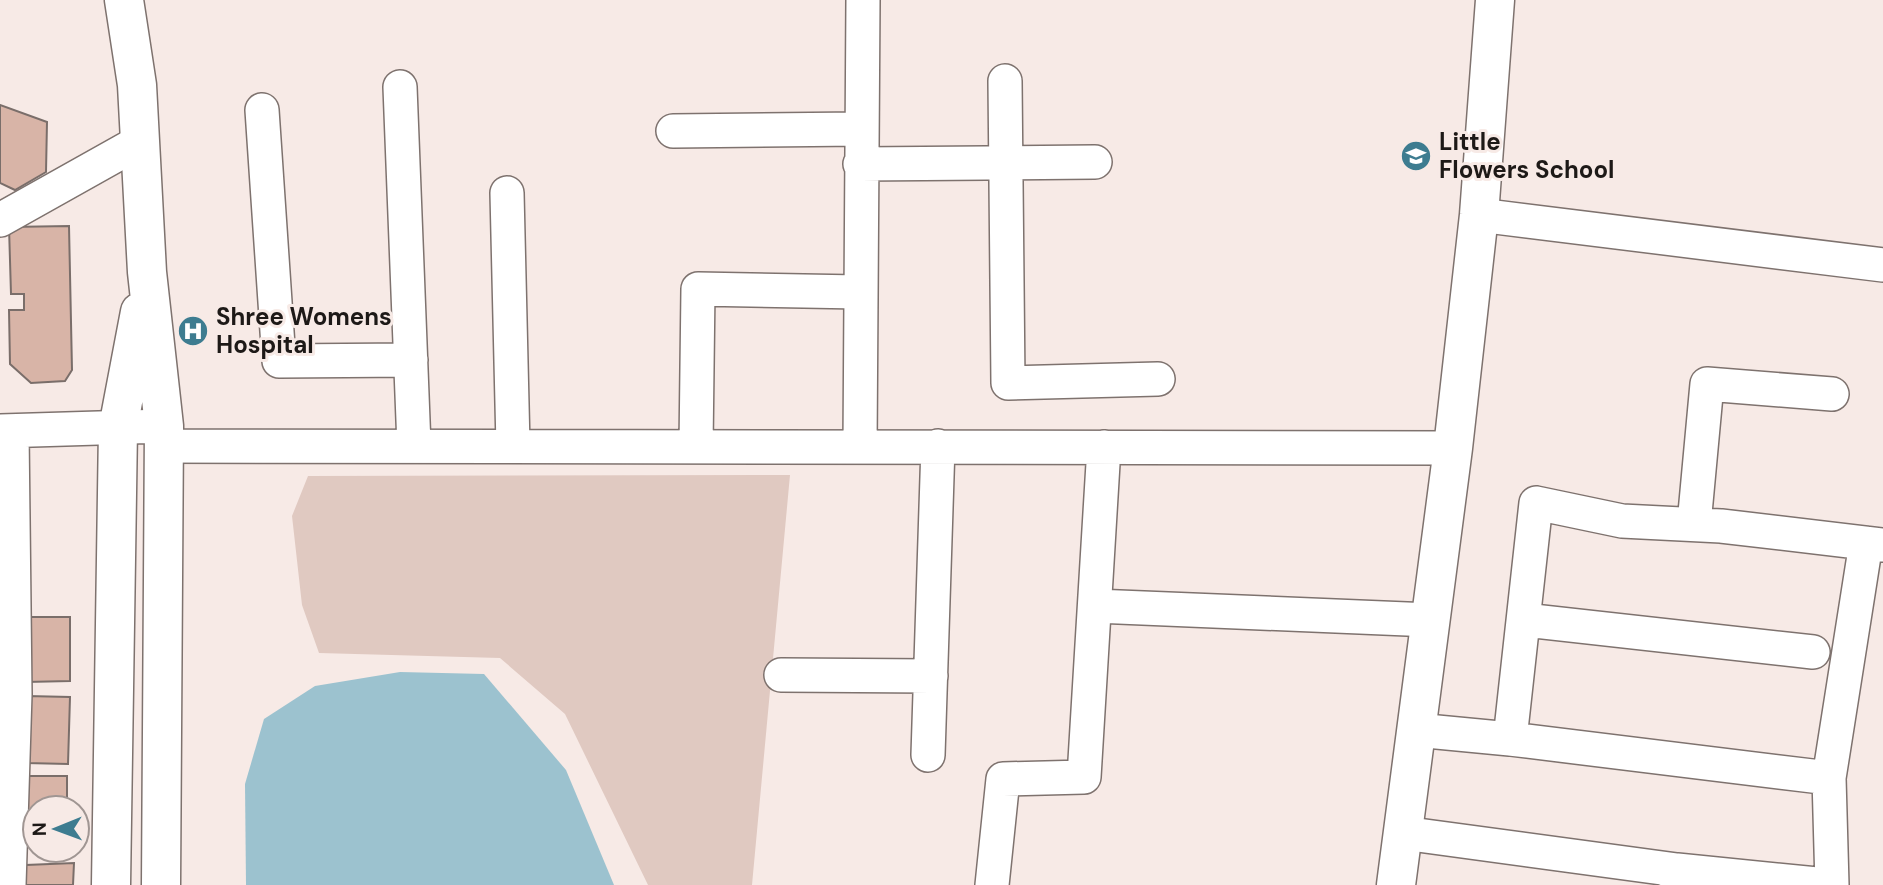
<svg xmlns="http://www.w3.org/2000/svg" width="1883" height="885" viewBox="0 0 1883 885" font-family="'DM Sans',sans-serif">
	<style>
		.green { fill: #e0c9c1 }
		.water { fill: #9cc2cf }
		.building { fill: #d8b4a7; stroke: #7a6e6a; stroke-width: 2 }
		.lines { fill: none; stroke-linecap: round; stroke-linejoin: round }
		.minor-casing { stroke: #7e726e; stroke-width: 36 }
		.tertiary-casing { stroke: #7e726e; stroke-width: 41 }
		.minor { stroke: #fff; stroke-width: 33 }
		.tertiary { stroke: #fff; stroke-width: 38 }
		.labels { text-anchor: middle; stroke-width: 6; stroke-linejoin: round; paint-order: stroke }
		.poi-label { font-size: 24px; font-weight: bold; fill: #1d1917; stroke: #f7eae6; text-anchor: start }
	</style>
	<rect width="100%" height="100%" fill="#f7eae6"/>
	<path class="green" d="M790 475 752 885H648L565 714 500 658 319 653 302 605 292 516 308 476Z"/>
	<path class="water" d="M400 672 484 674 566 770 614 885H246L245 784 264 719 315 686Z"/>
	<path class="building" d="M0 105 47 122 46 172 15 190 0 183Z
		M69 226 72 370 65 381 31 383 10 364 9 310H24V294H11L9 227Z
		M26 617H70V681L26 682Z
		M27 696 70 697 68 764 26 763Z
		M25 776H67V808H35V840H26Z
		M74 863 73 885H24L26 865Z"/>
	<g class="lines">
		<g class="minor-casing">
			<path id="minor" d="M1005 81 1008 383 1158 379
				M400 87 414 446
				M262 110 279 361 411 360
				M673 131 860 129
				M860 164 1095 162
				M507 193 513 446
				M1479 215 1883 265
				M0 220 141 141
				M0 431 164 426
				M163 446 1453 448
				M696 446 698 289 859 292
				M860 447 863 0
				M1694 524 1707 384 1832 394
				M1095 606 1431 620
				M1524 620 1813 652
				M781 675 931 676
				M0 695 15 694 12 431
				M1416 730 1510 739 1536 503 1622 521 1721 526 1883 545
				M1510 739 1829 778
				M928 755 938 446
				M1403 833 1677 870
				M9 885 15 694
				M992 885 1003 779 1084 777 1104 447
				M1676 885 1677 870 1827 885
				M1832 885 1829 778 1866 543"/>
		</g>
		<g class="tertiary-casing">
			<path id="tertiary" d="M124 0 137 85 147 272 164 426 161 885
				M111 885 118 428 140 312
				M1396 885 1453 448 1479 215 1495 0"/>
		</g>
		<use href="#minor" class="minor"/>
		<use href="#tertiary" class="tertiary"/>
	</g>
	<defs>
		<g id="school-disc" transform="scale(1.575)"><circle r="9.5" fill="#3d7c90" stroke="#f7eae6"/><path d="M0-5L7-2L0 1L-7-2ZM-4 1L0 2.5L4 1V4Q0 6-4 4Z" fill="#fff"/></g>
		<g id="hospital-disc" transform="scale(1.575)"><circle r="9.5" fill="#3d7c90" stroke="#f7eae6"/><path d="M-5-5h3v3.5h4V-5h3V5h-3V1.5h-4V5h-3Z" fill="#fff"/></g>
	</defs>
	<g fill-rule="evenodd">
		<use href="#school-disc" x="1416" y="156"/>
		<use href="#hospital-disc" x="193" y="331"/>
	</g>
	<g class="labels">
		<g class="poi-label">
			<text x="1439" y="150">Little<tspan x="1439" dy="28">Flowers School</tspan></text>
			<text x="216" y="325">Shree Womens<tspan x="216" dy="28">Hospital</tspan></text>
		</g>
	</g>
	<g transform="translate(56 829) rotate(269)"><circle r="33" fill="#f7eae6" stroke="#a09693" stroke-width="2"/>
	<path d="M0-5L12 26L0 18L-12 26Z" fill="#3d7c90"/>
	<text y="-10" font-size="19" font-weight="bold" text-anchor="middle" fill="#1d1917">N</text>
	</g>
</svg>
